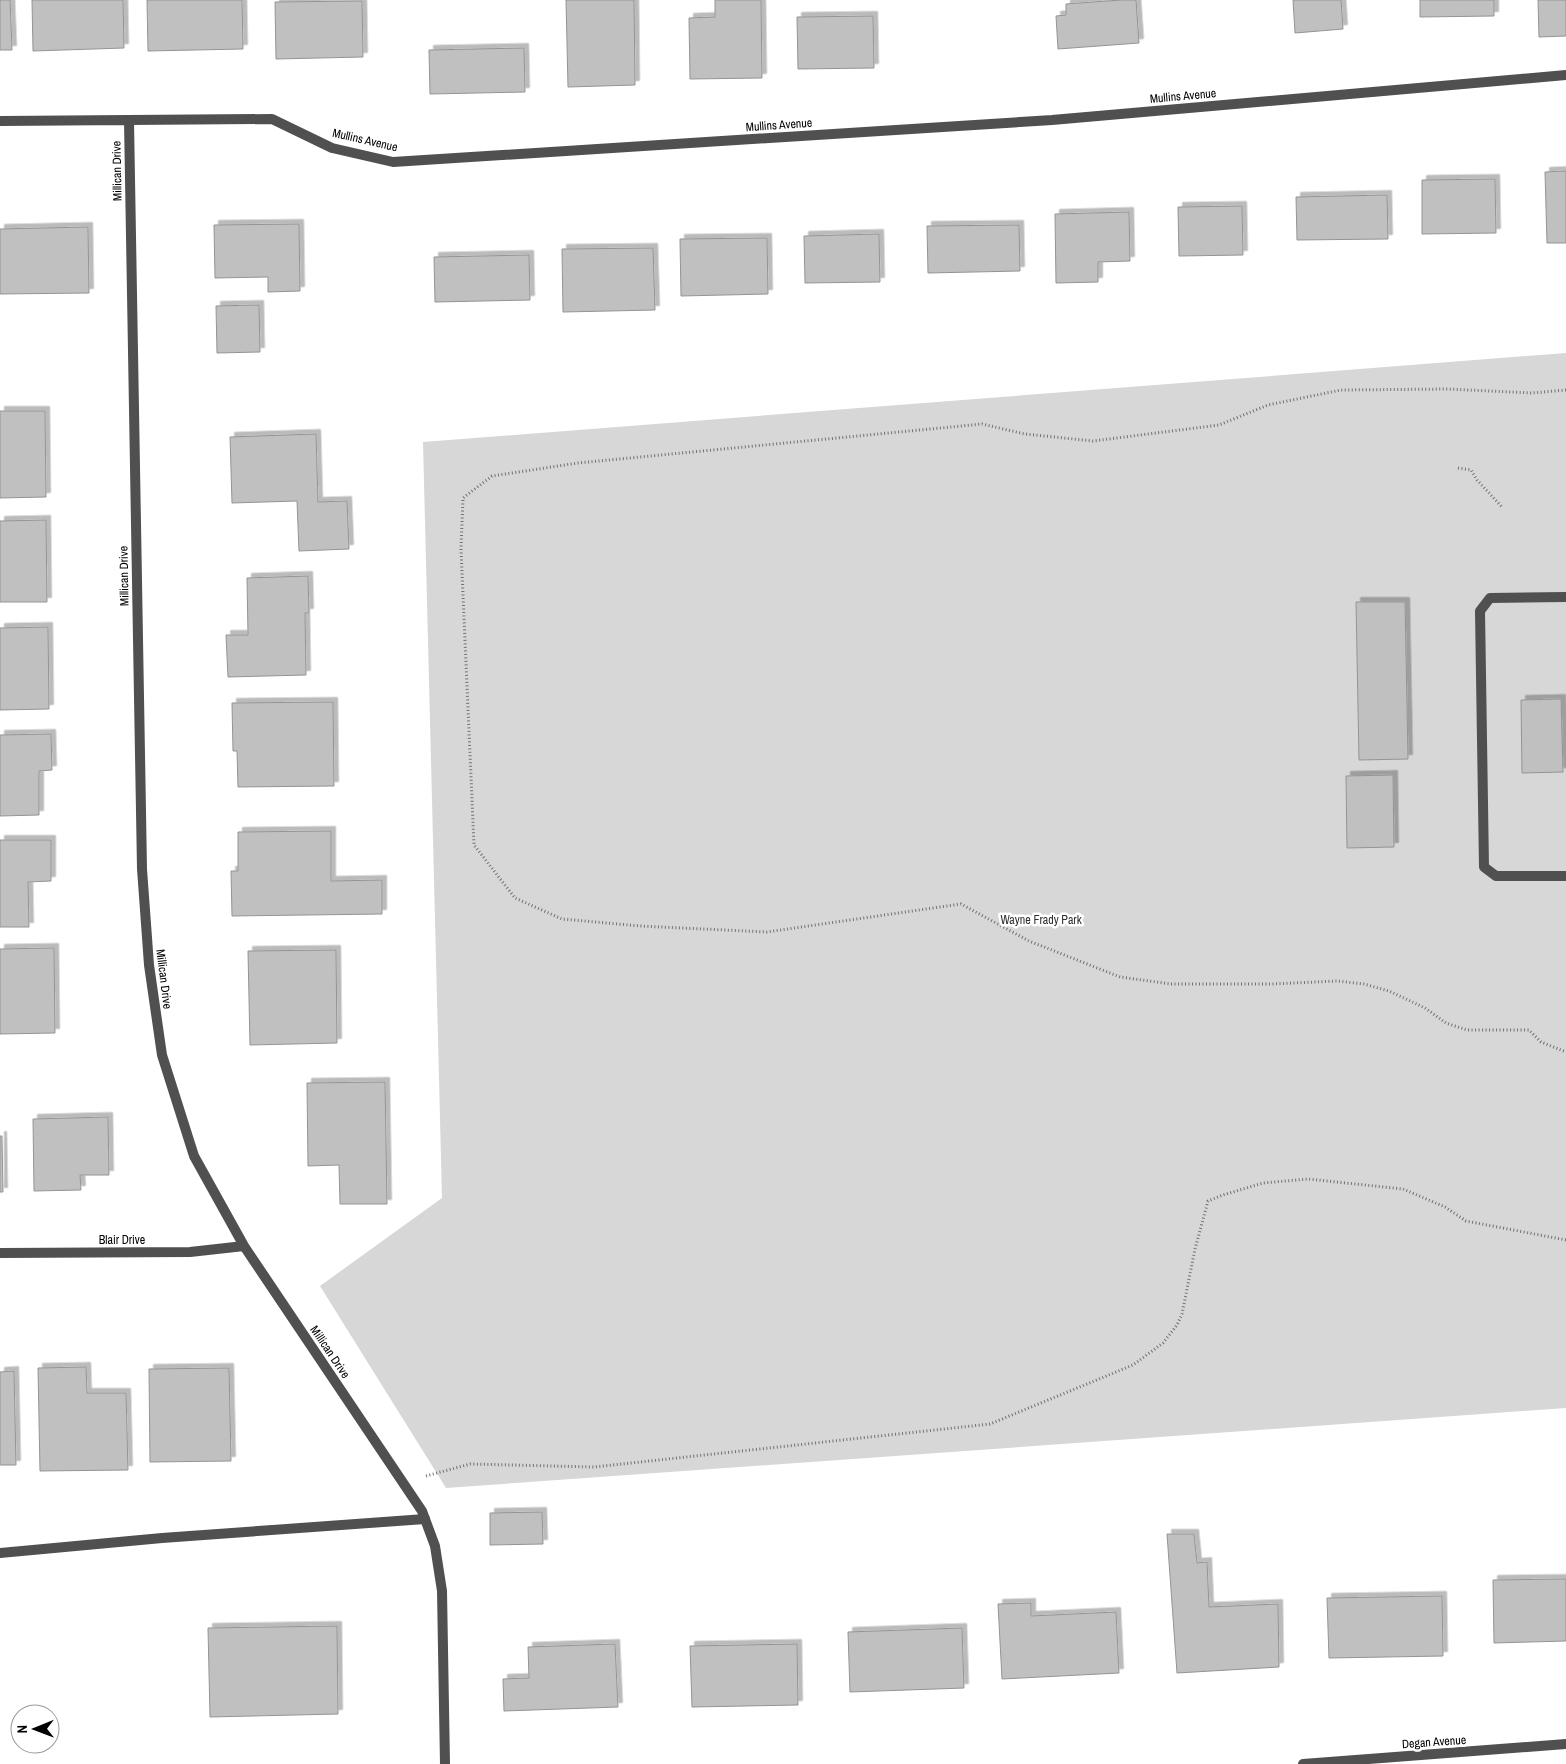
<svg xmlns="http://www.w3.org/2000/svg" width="1566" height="1764" viewBox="0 0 1566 1764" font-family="'Archivo Narrow',sans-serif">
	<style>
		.green { fill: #d7d7d7 }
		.building { fill: #c0c0c0; stroke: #949494; filter: url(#shadow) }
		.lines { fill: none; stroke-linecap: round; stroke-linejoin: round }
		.path { stroke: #727272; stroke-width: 3; stroke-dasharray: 1 2.5; stroke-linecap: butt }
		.lane { stroke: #505050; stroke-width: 10 }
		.street { stroke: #505050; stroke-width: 10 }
		.labels { text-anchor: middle; stroke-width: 5; stroke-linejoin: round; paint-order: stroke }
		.street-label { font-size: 12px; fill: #000; stroke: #fff }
		.park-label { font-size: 12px; fill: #2e2e2e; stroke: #fff }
	</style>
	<defs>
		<filter id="shadow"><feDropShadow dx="4.5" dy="-4.5" stdDeviation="0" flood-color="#0004"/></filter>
	</defs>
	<rect width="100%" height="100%" fill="#fff"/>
	<path class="green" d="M1566 353V1408L446 1488 320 1286 442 1198 423 442Z"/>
	<path class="building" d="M0 0H10L12 50H0Z
		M32 0H123L124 48 33 51Z
		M147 0H242L243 49 148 51Z
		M566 0H634L635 85 568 87Z
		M715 0H761L762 78 690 79 689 18 715 17Z
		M1121 0H1136L1139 43 1058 49 1056 16 1066 15V4Z
		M1293 0H1341L1343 29 1295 33Z
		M1420 0H1494V16L1420 17Z
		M1538 0H1566V36L1539 37Z
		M362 1 363 57 276 59 275 2Z
		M873 16 874 68 798 69 797 17Z
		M524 48 525 92 430 94 429 50Z
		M1566 171V243H1547L1545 172Z
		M1495 179 1496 233 1422 234V180Z
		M1387 195 1388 239 1297 240 1296 197Z
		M1242 206 1243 255 1179 256 1178 207Z
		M1129 212 1130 261 1098 262V282L1056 283 1055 214Z
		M299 224 300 291 268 292V277L215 278 214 225Z
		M1019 225 1020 271 928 273 927 226Z
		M88 227 89 293 0 294V229Z
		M879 234 880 282 805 283 804 236Z
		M767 238 768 294 681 296 680 239Z
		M653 248 655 310 563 312 562 249Z
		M529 255 530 300 435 302 434 257Z
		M259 305 260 352 217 353 216 306Z
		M0 411H45L46 497 0 498Z
		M316 434 318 502 347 501 349 549 299 551 297 501 232 503 230 437Z
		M46 520 47 602H0V521Z
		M308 576 309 613H305L306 675 228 677 226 635H248L247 578Z
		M1356 602H1405L1408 759 1359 760Z
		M48 627 49 709 0 710V628Z
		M1561 699 1563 772 1522 773 1521 700Z
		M333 702 334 786 238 787 237 751H233L232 703Z
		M51 734 52 770 39 771V815L0 816V735Z
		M1393 775 1394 847 1347 848 1346 776Z
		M331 831V881L382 880V914L232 916 231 871H238V832Z
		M0 840H51V881L28 882 29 927H0Z
		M54 948 55 1033 0 1034V949Z
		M336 950 337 1043 250 1045 248 951Z
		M385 1082 387 1204H340L339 1165 308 1166 307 1083Z
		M108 1117 109 1175H80L81 1190 34 1191 33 1119Z
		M0 1136H2L3 1192H0Z
		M86 1367 87 1393H126L128 1470 40 1471 38 1368Z
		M229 1368 231 1461 150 1462 149 1369Z
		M14 1371 16 1465H0V1372Z
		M542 1512 543 1544 490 1545V1513Z
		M1167 1534H1194L1197 1563 1207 1562 1209 1607 1278 1604 1279 1667 1177 1673Z
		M1566 1579V1641L1494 1643 1493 1580Z
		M1442 1596 1443 1656 1329 1658 1327 1598Z
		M1031 1603V1616L1116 1612 1119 1673 1002 1679 998 1604Z
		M337 1626 338 1714 210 1717 208 1628Z
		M962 1628 964 1688 850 1692 848 1632Z
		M615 1644 618 1707 504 1711 503 1679 529 1678 528 1647Z
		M797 1644 798 1705 692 1707 690 1646Z"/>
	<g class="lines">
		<path class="path" d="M1566 390 1532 393 1448 389 1341 390 1268 405 1219 425 1093 441 1025 434 982 424 578 463 492 476 463 498 461 549 474 845 515 898 562 919 640 926 767 932 961 904 1029 941 1120 977 1171 984H1272L1337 981 1364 984 1389 991 1425 1008 1446 1023 1467 1030H1529L1541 1042 1566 1052
			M1458 468 1471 470 1477 480 1502 507
			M426 1476 470 1464 594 1467 990 1424 1133 1365 1163 1343 1177 1325 1182 1314 1195 1249 1208 1201 1223 1195 1263 1183 1308 1179 1403 1189 1445 1207 1466 1221 1566 1240"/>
		<path class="lane" d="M1566 597 1490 598 1480 611 1484 867 1496 876H1566
			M0 1553 162 1538 425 1519"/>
		<path class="street" d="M0 121 272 119 332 148 393 162 1052 120 1566 75
			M129 121 142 869 149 965 162 1055 194 1156 244 1246 422 1511 435 1546 442 1591 445 1764
			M0 1253 190 1252 244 1246
			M1303 1764 1566 1744"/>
	</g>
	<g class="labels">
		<g class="street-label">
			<text transform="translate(1183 96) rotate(-5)" y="4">Mullins Avenue</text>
			<text transform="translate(779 125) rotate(-4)" y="4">Mullins Avenue</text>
			<text transform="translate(365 140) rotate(13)" y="4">Mullins Avenue</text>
			<text transform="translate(117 171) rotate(-91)" y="4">Millican Drive</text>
			<text transform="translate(124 576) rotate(-91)" y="4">Millican Drive</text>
			<text transform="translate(164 979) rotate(83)" y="4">Millican Drive</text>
			<text x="122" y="1244">Blair Drive</text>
			<text transform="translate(330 1352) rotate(56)" y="4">Millican Drive</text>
			<text transform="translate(1434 1742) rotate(-4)" y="4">Degan Avenue</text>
		</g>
		<g class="park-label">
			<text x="1041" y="924">Wayne Frady Park</text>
		</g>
	</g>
	<g transform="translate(35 1729) rotate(269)"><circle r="24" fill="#ffffff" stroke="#999999"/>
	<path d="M0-4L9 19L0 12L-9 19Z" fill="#000000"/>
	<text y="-8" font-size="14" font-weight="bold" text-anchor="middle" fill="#000000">N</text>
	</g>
</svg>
